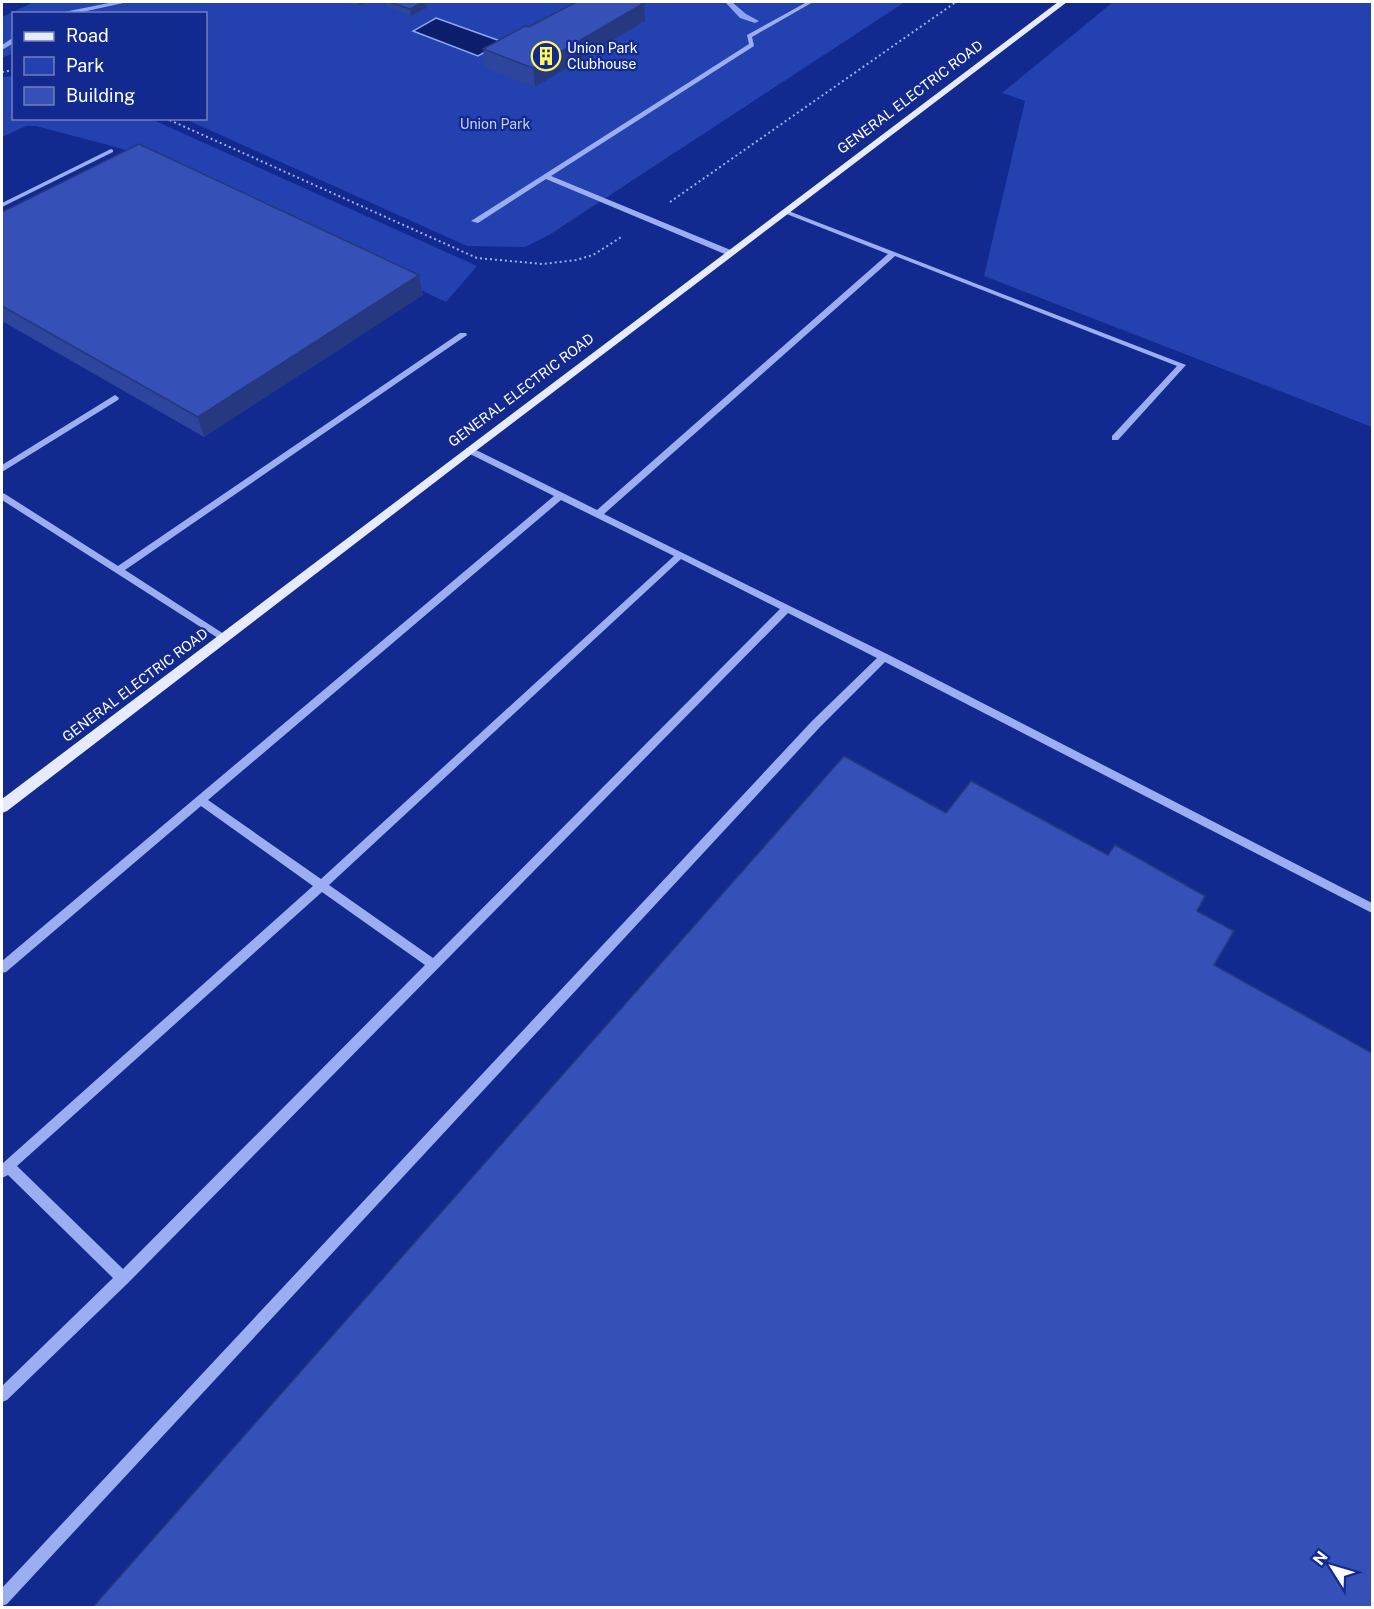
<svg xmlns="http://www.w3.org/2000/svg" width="1374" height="1609" viewBox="0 0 1374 1609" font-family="'Public Sans',sans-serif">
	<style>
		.green { fill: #2341af }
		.water { fill: #0b1d6b; stroke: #8ea5f5; stroke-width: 1.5 }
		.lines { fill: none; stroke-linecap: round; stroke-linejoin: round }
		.stream { fill: #8ea5f5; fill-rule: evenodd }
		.path { stroke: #9caef2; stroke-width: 2; stroke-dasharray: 2 3; stroke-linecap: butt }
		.minor { fill: #9caef2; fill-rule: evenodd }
		.major { fill: #e7ebff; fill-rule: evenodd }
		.wall { fill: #2e459d }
		.shaded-wall { fill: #253880 }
		.building { fill: #3550b7; stroke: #253880; stroke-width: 1.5 }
		.labels { text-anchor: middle; stroke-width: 4.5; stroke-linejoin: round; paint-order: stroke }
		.far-poi-label { font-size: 14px; fill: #fff; stroke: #122a8f; text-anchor: start }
		.far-street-label { font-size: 14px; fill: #fff; stroke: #122a8f }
		.far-park-label { font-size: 14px; fill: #c3d0fd; stroke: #122a8f }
	</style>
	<rect width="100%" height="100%" fill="#122a8f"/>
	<path class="green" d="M34 2H905L549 235 525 247 467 246 185 119 206 118V14H14L13 53 2 58V17Z
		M1113 2H1372V427L984 276 1025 101 1002 93Z
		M13 76 14 118 151 119 477 266 446 302 123 149 36 126H26L2 137V77Z"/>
	<path class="water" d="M436 18 503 42 478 56 413 31Z"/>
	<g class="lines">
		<path class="stream" d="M114 2H128L73 14H54Z
			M725 2H732L746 14 759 21 755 23 740 18Z
			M14 37V43L2 50V45Z"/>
		<path class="path" d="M2 72 14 70
			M165 118 477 258 543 264 576 260 593 255 623 236
			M670 202 956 2"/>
		<path class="minor" d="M807 2H813L752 37 754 46 551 176 733 251V255H727L546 179 478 223 471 221 749 44 747 35Z
			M111 149 113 150V152L2 207V203Z
			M786 210 1186 365 1118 440H1112V436L1177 366 895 256 604 514 887 654 1372 903V913L885 662 820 727 7 1604 2 1606V1588L812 721 877 658 788 613 128 1283 7 1400 2 1402V1386L113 1278 8 1175 2 1178V1164L313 886 201 806 6 972 2 973V961L554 496 466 452V448H472L597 510 888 254 784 213 782 212ZM561 500 674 556 321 879 208 800ZM681 559 780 609 433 958 329 885ZM322 892 425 965 123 1269 17 1166Z
			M460 333H466L467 335 125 570 227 636 229 638 227 640H221L2 500V493L5 494 118 566Z
			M115 395 119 398 118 400 2 472V465Z"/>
		<path class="major" d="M1058 2H1067L473 453 7 811 2 813V799Z"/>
	</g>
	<path class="wall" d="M345 2H368L358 6Z
		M386 2H425L426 8 411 16 387 7Z
		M644 3 645 21 535 87 485 68 483 49 529 27Z
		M2 212 419 275 423 295 204 437 2 321Z"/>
	<path class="shaded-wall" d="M357 2H368L358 6Z
		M425 2 426 8 411 16 410 9Z
		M644 3 645 21 535 87 533 68Z
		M419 275 423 295 204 437 198 417Z"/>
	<path class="building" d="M389 2H424L410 9Z
		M576 2H639L644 3 533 68 483 49 525 26 529 27Z
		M139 144 419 275 198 417 2 306V212Z
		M844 756 946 813 971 781 1108 855 1115 845 1205 896 1197 911 1234 931 1214 965 1372 1053V1608H92Z"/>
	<defs>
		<g id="building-ring" transform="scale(1.5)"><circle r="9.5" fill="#122a8f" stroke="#fff75d" stroke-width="1.5"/><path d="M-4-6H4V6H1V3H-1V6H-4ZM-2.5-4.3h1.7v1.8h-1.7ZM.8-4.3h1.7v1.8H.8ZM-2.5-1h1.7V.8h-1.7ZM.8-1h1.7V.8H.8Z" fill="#fff75d"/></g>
	</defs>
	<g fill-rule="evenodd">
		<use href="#building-ring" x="546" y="56"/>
	</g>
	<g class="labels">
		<g class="far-poi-label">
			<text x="567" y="53">Union Park<tspan x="567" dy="16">Clubhouse</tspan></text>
		</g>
		<g class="far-street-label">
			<text transform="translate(910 97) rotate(-37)" y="5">GENERAL ELECTRIC ROAD</text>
			<text transform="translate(521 390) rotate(-37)" y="5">GENERAL ELECTRIC ROAD</text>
			<text transform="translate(135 685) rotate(-37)" y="5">GENERAL ELECTRIC ROAD</text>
		</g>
		<g class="far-park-label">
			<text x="495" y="129">Union Park</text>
		</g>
	</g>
	<rect width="1374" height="1609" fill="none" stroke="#ffffff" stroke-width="6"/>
	<rect x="12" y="12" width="195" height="108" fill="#122a8f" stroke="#717fbc" stroke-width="1.5"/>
	<rect x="24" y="32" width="30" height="9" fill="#e7ebff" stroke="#717fbc" stroke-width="1.5"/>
	<text x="66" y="42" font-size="18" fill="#ffffff">Road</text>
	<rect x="24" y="57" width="30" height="18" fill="#2341af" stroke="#717fbc" stroke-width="1.5"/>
	<text x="66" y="72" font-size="18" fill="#ffffff">Park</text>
	<rect x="24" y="87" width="30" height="18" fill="#3550b7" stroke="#717fbc" stroke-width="1.5"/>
	<text x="66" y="102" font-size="18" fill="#ffffff">Building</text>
	<g transform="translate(1332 1567) rotate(307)" stroke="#122a8f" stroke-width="4.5" paint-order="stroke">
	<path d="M0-4.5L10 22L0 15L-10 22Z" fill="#ffffff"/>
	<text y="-9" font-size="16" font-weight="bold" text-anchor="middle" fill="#ffffff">N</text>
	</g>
</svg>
